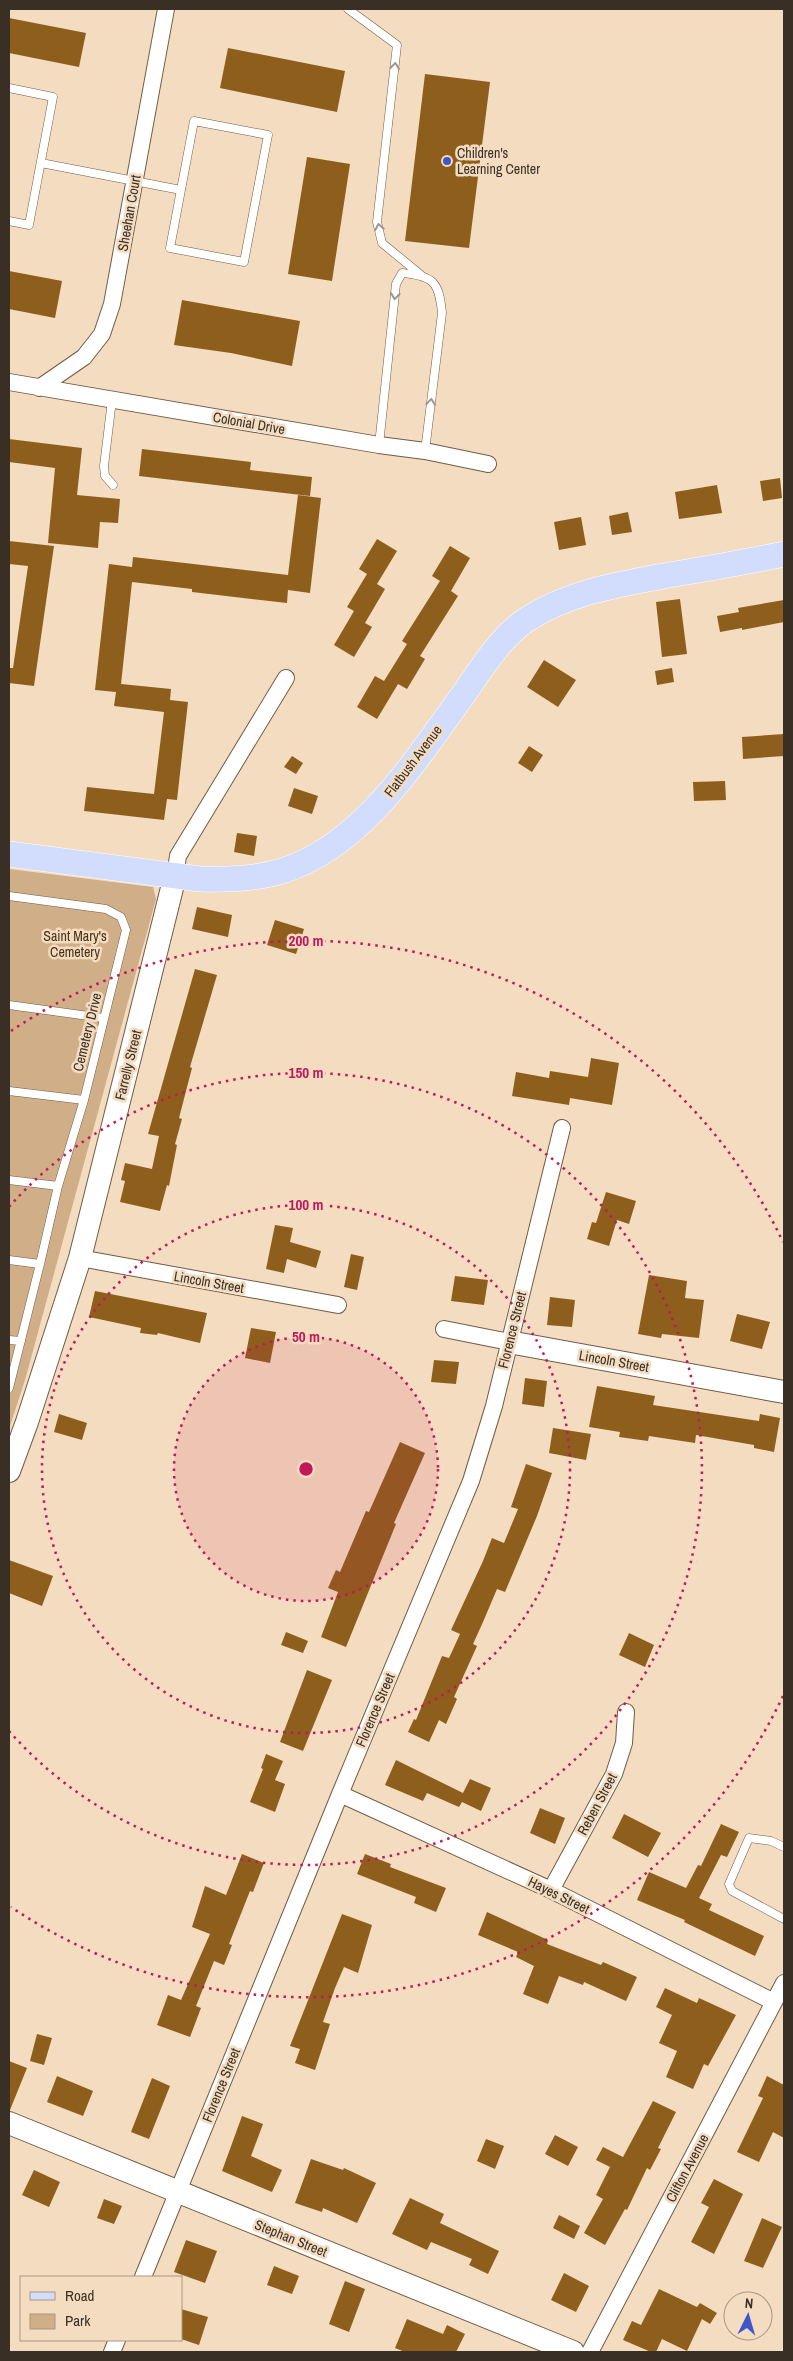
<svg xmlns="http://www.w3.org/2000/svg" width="793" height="2361" viewBox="0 0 793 2361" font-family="'Archivo Narrow',sans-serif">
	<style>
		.green { fill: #d0ae87 }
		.building { fill: #8e5f1c }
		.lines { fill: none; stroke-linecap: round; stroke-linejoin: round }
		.lane-casing { stroke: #715c44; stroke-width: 9 }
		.street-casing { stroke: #715c44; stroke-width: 18 }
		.secondary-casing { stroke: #715c44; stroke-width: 24 }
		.primary-casing { stroke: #fff; stroke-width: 26 }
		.lane { stroke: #fff; stroke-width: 8 }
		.street { stroke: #fff; stroke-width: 16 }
		.secondary { stroke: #fff; stroke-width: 22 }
		.primary { stroke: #d2ddfe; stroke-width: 25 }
		.oneway { stroke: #9c9792 }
		.ring { fill: none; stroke: #c2185b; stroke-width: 2.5; stroke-dasharray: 2.5 5 }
		.poi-dot { fill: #4057ca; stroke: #f4dcc0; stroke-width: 2 }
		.labels { text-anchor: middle; stroke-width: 5; stroke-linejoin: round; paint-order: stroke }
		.poi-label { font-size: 14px; fill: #392f25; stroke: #f4dcc0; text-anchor: start }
		.street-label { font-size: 14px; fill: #392f25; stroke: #f4dcc0 }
		.park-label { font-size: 14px; fill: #473115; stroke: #f4dcc0 }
		.centre { fill: #c2185b; stroke: #f4dcc0; stroke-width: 2.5 }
		.ring-label { font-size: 15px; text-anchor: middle; font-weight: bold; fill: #c2185b; stroke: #f4dcc0; stroke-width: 5; stroke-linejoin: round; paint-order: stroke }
	</style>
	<rect width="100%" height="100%" fill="#f4dcc0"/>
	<path class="green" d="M9 869 153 887 156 899 25 1380 9 1429Z"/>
	<path class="building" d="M9 18 86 33 79 67 9 53Z
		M228 48 345 71 337 112 220 88Z
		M425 74 490 82 469 248 405 241Z
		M307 157 350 164 332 281 288 274Z
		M9 271 62 281 55 318 9 309Z
		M182 300 300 321 292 366 231 353 174 345Z
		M9 439 82 448 77 495 120 499 118 523 100 522 98 548 48 543 55 468 9 462Z
		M142 449 251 462 250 470 312 477 310 496 139 476Z
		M780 478 782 498 763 501 760 481Z
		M717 485 722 513 679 519 675 492Z
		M298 495 321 498 310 593 288 590 287 603 192 592V589L132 582 121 684 171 689 170 700 188 702 177 800 167 799 164 820 84 811 87 787 154 794 164 712 114 706 116 692 95 690 109 564 132 567 133 557 288 575Z
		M628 512 632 532 612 535 609 516Z
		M581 517 586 545 559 550 554 522Z
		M377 539 397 551 377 584 385 589 365 623 372 627 354 657 334 645 354 611 347 607 367 574 359 569Z
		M9 541 54 546 34 686 9 683V668H13L28 566 9 564Z
		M450 546 470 558 451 591 458 596 420 656 425 659 407 689 398 684 377 719 357 707 375 676 384 681 407 644 402 641 440 581 432 576Z
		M680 599 687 654 662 657 656 602Z
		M784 600V622L742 630V628L720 632 717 616 739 612 738 608Z
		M544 660 576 680 558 707 527 687Z
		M672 668 674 682 657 685 655 671Z
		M784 734V756L743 759 742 737Z
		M529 746 543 755 532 772 518 763Z
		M292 756 303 763 296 774 284 767Z
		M725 781 726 800 694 801 693 782Z
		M294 788 318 796 312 814 288 806Z
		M237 833 257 836 254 856 234 852Z
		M197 907 232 915 228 937 192 929Z
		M275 920 304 929 296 954 267 945Z
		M195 969 217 975 190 1067 192 1068 179 1118 182 1119 175 1144 177 1145 169 1186 167 1185 160 1211 120 1202 125 1181 121 1180 125 1163 152 1169 159 1136 148 1134Z
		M591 1058 619 1063 612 1105 570 1098 569 1105 512 1096 516 1072 549 1078 550 1071 588 1077Z
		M606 1192 636 1201 629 1224 617 1220 609 1246 587 1239 592 1222 596 1223Z
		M275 1225 293 1228 290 1242 321 1251 316 1268 287 1259 284 1273 266 1269Z
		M351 1254 364 1257 357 1290 344 1287Z
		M649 1275 687 1281 685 1298 704 1300 699 1338 662 1334 661 1338 638 1334Z
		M455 1276 488 1280 484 1305 451 1301Z
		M95 1291 207 1313 200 1343 158 1333 157 1335 140 1333 141 1328 89 1317Z
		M550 1297 575 1300 572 1327 547 1325Z
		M737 1314 770 1322 762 1349 730 1341Z
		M251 1328 276 1332 270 1363 245 1358Z
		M434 1360 459 1362 456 1384 431 1382Z
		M525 1378 547 1381 544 1407 522 1404Z
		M597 1386 655 1396 653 1405 759 1421 760 1414 780 1418 774 1452 754 1448V1445L696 1435 695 1443 649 1436 648 1441 619 1437 620 1432 589 1427Z
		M59 1414 87 1423 82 1440 54 1432Z
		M553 1428 591 1434 586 1460 549 1453Z
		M400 1442 425 1453 394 1523 396 1524 346 1647 321 1637 338 1592 328 1588 336 1570 340 1572 366 1511 369 1512Z
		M526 1464 552 1473 537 1516 505 1592 497 1589 483 1622 473 1644 477 1646 454 1697 457 1699 446 1724 439 1720 429 1742 408 1732 414 1719 416 1720 442 1656 449 1658 460 1634 451 1630 483 1561 492 1538 504 1543 518 1509 511 1507Z
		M9 1560 53 1576 42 1606 9 1593Z
		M286 1632 308 1641 303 1653 281 1645Z
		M629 1633 654 1645 645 1667 619 1655Z
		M307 1670 332 1680 303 1751 280 1742Z
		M266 1754 283 1761 275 1780 285 1784 275 1812 250 1802 263 1769 261 1768Z
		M396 1760 463 1793 470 1779 491 1788 481 1811 462 1802 459 1807 427 1793 423 1801 385 1785Z
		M540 1808 565 1818 555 1844 530 1833Z
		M624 1814 661 1833 648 1857 612 1838Z
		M721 1824 739 1832 727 1857 721 1855 699 1898 712 1904 709 1910 764 1936 755 1956 684 1922 685 1920 637 1900 649 1872 686 1888 698 1865 701 1866Z
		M242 1854 264 1863 253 1892 250 1891 229 1944 232 1945 224 1965 214 1961 196 2006 201 2008 190 2037 157 2025 168 1995 181 2000 210 1934 192 1927 205 1886 226 1895Z
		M365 1854 391 1864 390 1867 446 1888 436 1912 414 1903 416 1897 357 1874Z
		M487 1912 548 1940 547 1944 601 1965 603 1962 637 1977 626 2001 584 1982 583 1985 559 1976 548 2004 523 1994 534 1966 516 1957 518 1952 478 1935Z
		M342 1914 372 1925 358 1973 344 1967 335 1988 323 2022 330 2024 315 2070 295 2063 300 2049 290 2046Z
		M665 1988 697 2003 699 1998 736 2015 708 2066 704 2064 693 2089 666 2077 677 2051 659 2043 672 2015 656 2007Z
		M37 2034 52 2038 44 2065 30 2061Z
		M9 2061 27 2068 10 2110H9Z
		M57 2076 93 2091 83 2116 47 2102Z
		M767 2076 784 2085V2138L773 2132 759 2162 737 2152 763 2098 758 2096Z
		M152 2078 170 2086 149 2139 131 2132Z
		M653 2101 676 2112 658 2148 661 2149 650 2170 647 2168 627 2210 625 2209 605 2245 584 2233 603 2199 596 2195 610 2167 596 2160 603 2147 623 2157Z
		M242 2116 263 2124 251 2156 282 2170 272 2192 222 2171Z
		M555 2135 578 2147 568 2166 545 2154Z
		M486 2139 504 2146 495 2169 477 2161Z
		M311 2159 343 2170 344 2168 376 2183 357 2223 323 2208 322 2212 295 2203Z
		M34 2170 60 2182 49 2207 22 2195Z
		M714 2179 743 2194 714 2254 691 2242 709 2207 701 2203Z
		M410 2198 444 2214 440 2223 499 2251 488 2274 469 2265 472 2259 431 2242 427 2250 392 2234Z
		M104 2199 122 2206 114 2224 97 2218Z
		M559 2215 580 2226 574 2239 553 2228Z
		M762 2218 782 2227 763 2268 744 2261Z
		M186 2240 217 2251 205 2283 174 2272Z
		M274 2266 299 2276 292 2294 267 2285Z
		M564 2273 589 2286 576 2312 551 2300Z
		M345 2281 365 2289 349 2332 329 2324Z
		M659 2289 697 2307 700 2303 717 2313 710 2324 702 2319 687 2351 662 2339 656 2352H651L623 2340 632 2321 641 2325Z
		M181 2309 208 2317 199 2345 181 2339Z
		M407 2319 443 2334 447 2325 465 2334 456 2352H405L395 2348Z"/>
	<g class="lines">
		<g class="lane-casing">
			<path id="lane" d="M348 9 397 45 377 222 382 243 421 275
				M9 88 53 97 29 225 9 221
				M194 121 268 135 244 262 170 248Z
				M41 163 181 190
				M112 400 104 466 105 476 113 485
				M379 445 396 284 402 273C434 276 439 282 442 313L425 451
				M9 896 106 909 121 917 126 930 84 1100 58 1186 40 1264
				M9 1005 103 1018
				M9 1091 84 1100
				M9 1180 58 1186
				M9 1260 40 1264 9 1388
				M9 1340 21 1341
				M784 1847 771 1841 749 1838 729 1884 732 1891 784 1919"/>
		</g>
		<g class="street-casing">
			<path id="street" d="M9 382 379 445 425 451 488 464
				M39 388 84 357 102 334 112 304 166 9
				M175 876 178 856 286 678
				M80 1258 338 1305
				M444 1329 509 1342
				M340 1794 551 1890 774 2002
				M551 1890 614 1774 624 1743 626 1712
				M143 2277 340 1794 471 1481 494 1406 562 1128
				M112 2352 117 2340
				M590 2352 784 1983"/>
		</g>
		<g class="secondary-casing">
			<path id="secondary" d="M509 1342 784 1392
				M9 1471 27 1422 80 1258 175 876
				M9 2123 573 2352"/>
		</g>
		<g class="primary-casing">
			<path id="primary" d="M9 854 200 879C228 880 256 879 282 871 363 846 416 759 463 695 481 669 500 638 526 620 569 592 620 584 669 575 708 569 746 562 784 554"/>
		</g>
		<use href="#lane" class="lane"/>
		<use href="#street" class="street"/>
		<use href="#secondary" class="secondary"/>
		<use href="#primary" class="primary"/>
	</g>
	<defs><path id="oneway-chevron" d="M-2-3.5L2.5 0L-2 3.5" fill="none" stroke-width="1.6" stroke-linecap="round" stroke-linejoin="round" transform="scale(1.25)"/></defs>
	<g class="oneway">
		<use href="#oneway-chevron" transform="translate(395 66) rotate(-83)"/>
		<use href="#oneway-chevron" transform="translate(379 227) rotate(-100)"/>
		<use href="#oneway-chevron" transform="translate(395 296) rotate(96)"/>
		<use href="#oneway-chevron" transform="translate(431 402) rotate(-83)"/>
	</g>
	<circle cx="306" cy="1469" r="132" fill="#c2185b" fill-opacity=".12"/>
	<g class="ring">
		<circle cx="306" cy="1469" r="132"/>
		<circle cx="306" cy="1469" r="264"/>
		<path d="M9 1207A396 396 0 1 1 9 1731"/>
		<path d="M783 1696A528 528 0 0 1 11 1907M11 1031A528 528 0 0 1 783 1242"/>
	</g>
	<circle class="poi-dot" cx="447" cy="161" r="5"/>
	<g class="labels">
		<g class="poi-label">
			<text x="457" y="158">Children's<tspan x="457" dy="16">Learning Center</tspan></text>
		</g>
		<g class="street-label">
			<text transform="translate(129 213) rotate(-80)" y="5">Sheehan Court</text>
			<text transform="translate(249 423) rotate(10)" y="5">Colonial Drive</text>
			<text transform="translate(413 761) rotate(-53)" y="5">Flatbush Avenue</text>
			<text transform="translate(87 1032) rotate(-76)" y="5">Cemetery Drive</text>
			<text transform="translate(128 1065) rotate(-76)" y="5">Farrelly Street</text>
			<text transform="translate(209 1282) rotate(10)" y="5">Lincoln Street</text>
			<text transform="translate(512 1330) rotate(-76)" y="5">Florence Street</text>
			<text transform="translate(614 1361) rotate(10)" y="5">Lincoln Street</text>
			<text transform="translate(375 1710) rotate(-67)" y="5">Florence Street</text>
			<text transform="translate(597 1804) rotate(-62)" y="5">Reben Street</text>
			<text transform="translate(559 1895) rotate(26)" y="5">Hayes Street</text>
			<text transform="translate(221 2085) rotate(-68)" y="5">Florence Street</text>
			<text transform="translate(687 2168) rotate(-62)" y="5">Clifton Avenue</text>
			<text transform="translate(291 2238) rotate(22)" y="5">Stephan Street</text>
		</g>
		<g class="park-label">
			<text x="75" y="941">Saint Mary's<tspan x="75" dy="16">Cemetery</tspan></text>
		</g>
	</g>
	<circle cx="306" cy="1469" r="8" class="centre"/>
	<g class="ring-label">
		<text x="306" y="946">200 m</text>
		<text x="306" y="1078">150 m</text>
		<text x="306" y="1210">100 m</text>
		<text x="306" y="1342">50 m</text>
	</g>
	<rect width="793" height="2361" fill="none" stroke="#392f25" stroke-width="20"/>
	<rect x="20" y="2276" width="162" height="65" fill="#f4dcc0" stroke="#a99782"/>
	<rect x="30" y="2292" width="25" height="8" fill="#d2ddfe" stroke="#a99782"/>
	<text x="65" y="2301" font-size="15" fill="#392f25">Road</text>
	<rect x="30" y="2314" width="25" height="15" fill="#d0ae87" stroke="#a99782"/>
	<text x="65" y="2326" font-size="15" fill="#392f25">Park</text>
	<g transform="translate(748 2316) rotate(5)"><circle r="24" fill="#f4dcc0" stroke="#a99782"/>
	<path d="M0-4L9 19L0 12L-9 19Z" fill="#4057ca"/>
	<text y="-8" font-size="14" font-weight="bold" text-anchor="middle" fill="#392f25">N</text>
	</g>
</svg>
